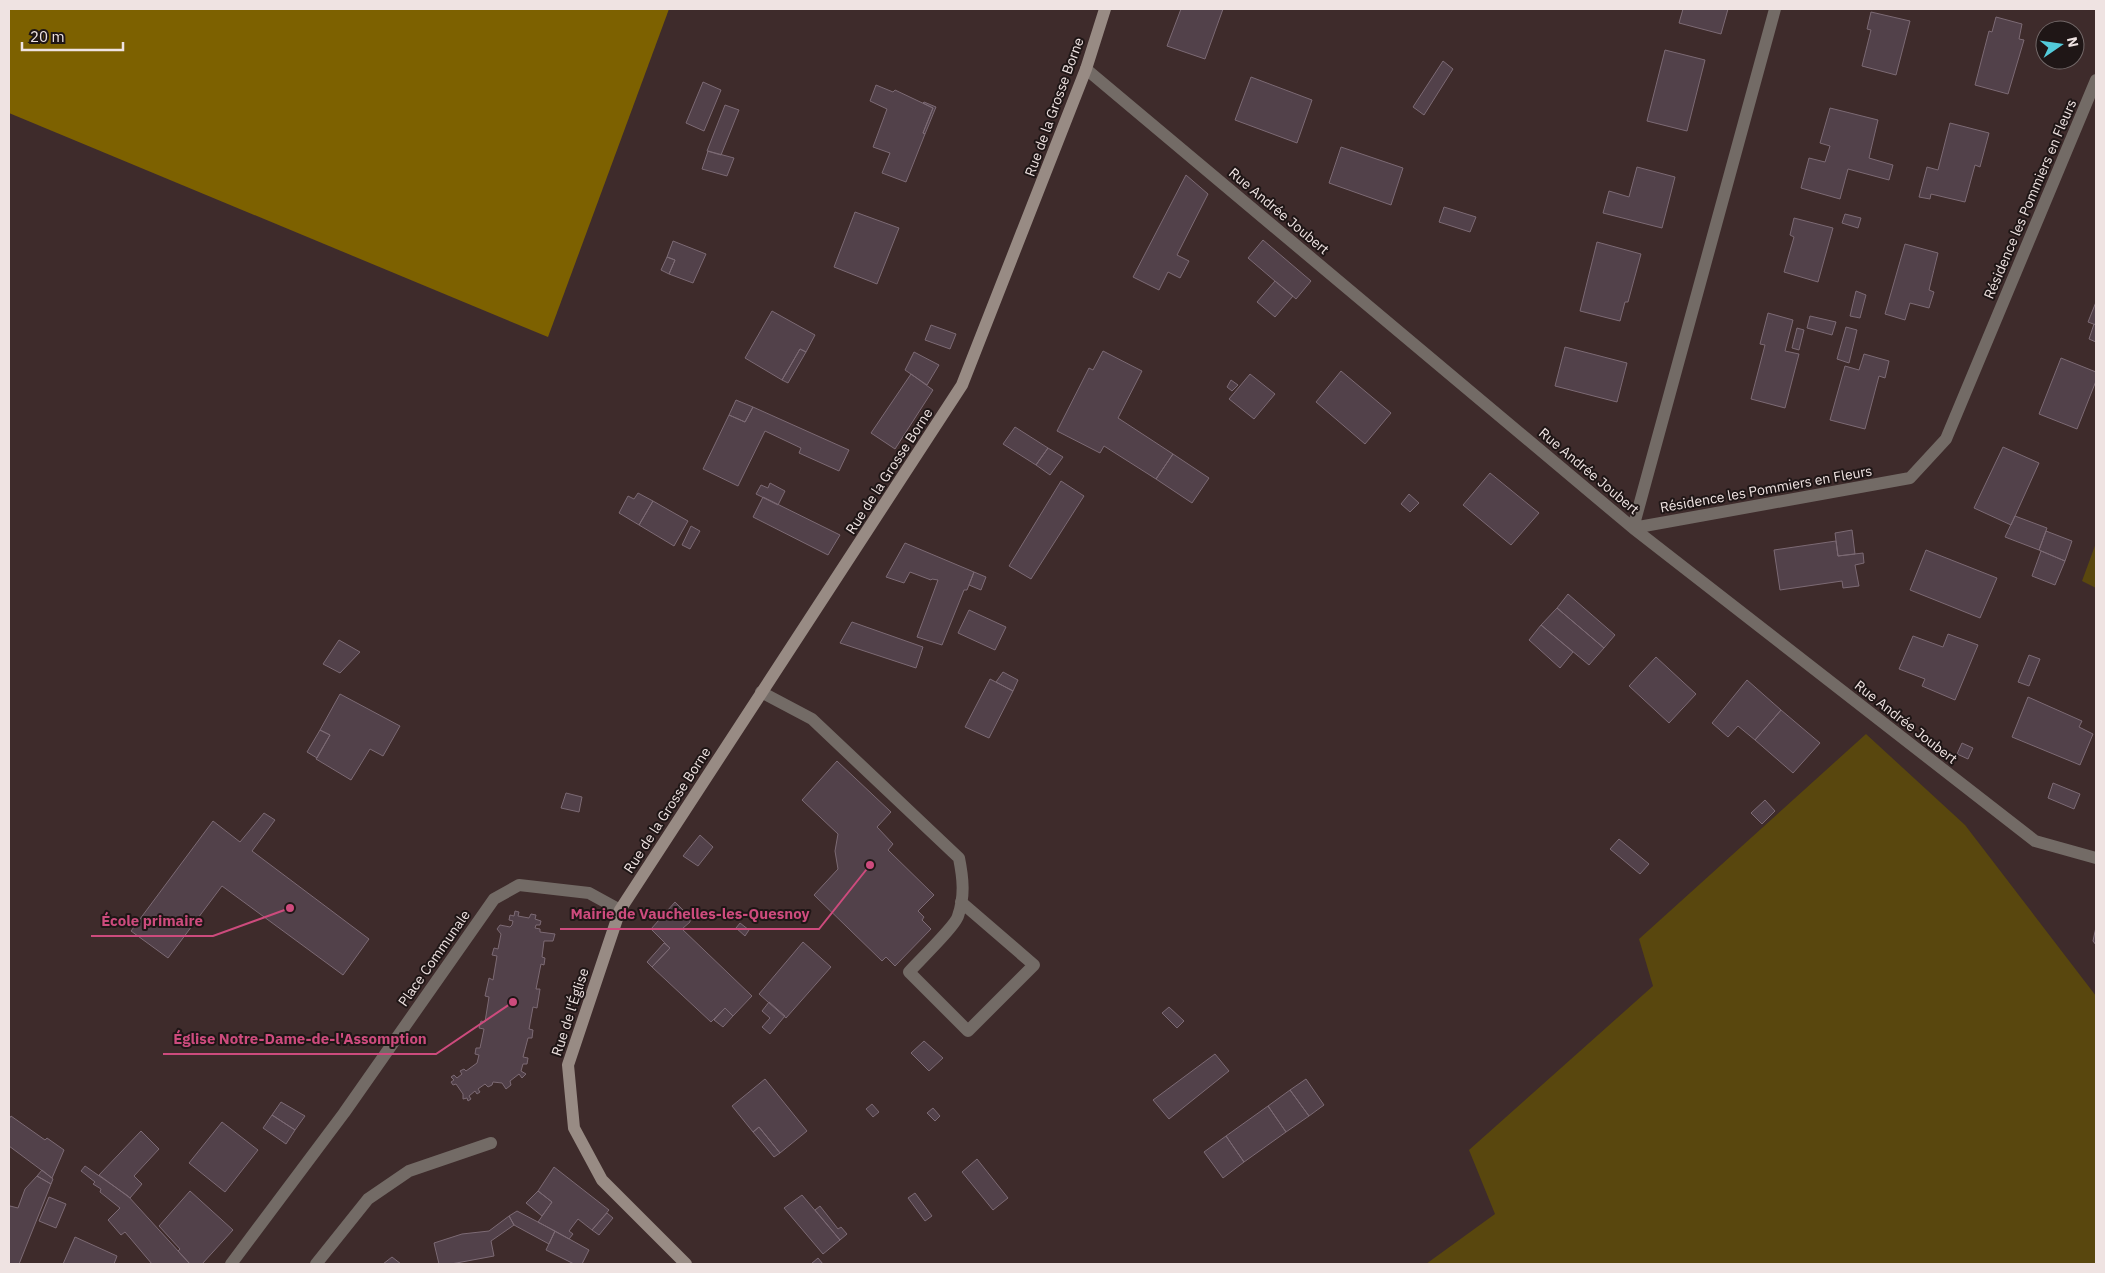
<svg xmlns="http://www.w3.org/2000/svg" width="2105" height="1273" viewBox="0 0 2105 1273" font-family="'IBM Plex Sans',sans-serif">
	<style>
		.green { fill: #59470e }
		.forest { fill: #7d6100 }
		.building { fill: #52414a; stroke: #7c6a74 }
		.lines { fill: none; stroke-linecap: round; stroke-linejoin: round }
		.lane { stroke: #736b66; stroke-width: 12 }
		.street { stroke: #736b66; stroke-width: 12 }
		.secondary { stroke: #988b84; stroke-width: 12 }
		.labels { text-anchor: middle; stroke-width: 4; stroke-linejoin: round; paint-order: stroke }
		.street-label { font-size: 14px; fill: #efe3e2; stroke: #1f1616 }
		.leader { fill: none; stroke: #cd4b7d; stroke-width: 2 }
		.callout-dot { fill: #cd4b7d; stroke: #1f1616; stroke-width: 2 }
		.callout-label { font-size: 15px; text-anchor: middle; font-weight: bold; fill: #cd4b7d; stroke: #1f1616; stroke-width: 4; stroke-linejoin: round; paint-order: stroke }
	</style>
	<rect width="100%" height="100%" fill="#3e2b2b"/>
	<path class="green" d="M2096 543V588L2082 581Z
		M1866 734 1965 825 2096 996V1264H1426L1495 1214 1469 1150 1653 986 1639 939Z"/>
	<path class="forest" d="M9 9H669L548 337 9 113Z"/>
	<path class="building" d="M1181 9H1223L1205 59 1167 46Z
		M1683 9H1728L1721 34 1679 23Z
		M1871 12 1910 21 1896 75 1862 66 1871 30 1867 29Z
		M1996 17 2022 24 2019 39 2024 40 2008 94 1975 85 1989 31 1992 32Z
		M1665 50 1705 60 1687 131 1647 121Z
		M1443 61 1453 69 1424 115 1413 107Z
		M1251 77 1312 100 1297 143 1235 120Z
		M703 82 721 90 704 131 686 123Z
		M876 85 893 92 895 90 933 108 923 133 925 134 906 182 882 173 890 153 873 147 887 109 870 101Z
		M924 102 936 107 925 134 923 133 933 108 923 103Z
		M725 105 739 110 721 155 707 151Z
		M1830 108 1878 120 1869 158 1893 165 1889 180 1848 169 1840 199 1801 188 1809 158 1825 162 1830 146 1820 143Z
		M1950 123 1989 133 1980 167 1975 165 1965 202 1931 194 1930 199 1919 197 1927 167 1938 170Z
		M1341 147 1403 168 1391 205 1329 183Z
		M708 151 734 158 727 176 702 169Z
		M1637 167 1675 177 1662 228 1603 213 1609 191 1629 197Z
		M1186 175 1208 194 1177 255 1189 261 1180 278 1168 272 1159 290 1133 277Z
		M1444 207 1476 217 1470 232 1439 222Z
		M855 212 899 228 877 284 834 267Z
		M1845 214 1861 218 1858 228 1842 223Z
		M1794 218 1833 228 1818 282 1784 272 1794 237 1790 235Z
		M1263 240 1311 281 1296 299 1248 258Z
		M673 241 706 254 693 283 669 274 675 260 667 257Z
		M1597 242 1641 254 1628 302H1625L1620 321 1580 311Z
		M1905 244 1938 253 1929 290 1934 292 1929 308 1910 303 1905 320 1885 314Z
		M667 257 675 260 669 274 661 270Z
		M1275 281 1293 296 1275 317 1257 302Z
		M1856 291 1866 295 1860 318 1850 316Z
		M2096 302V325L2088 322Z
		M772 311 815 335 806 352 800 349 782 380 745 358Z
		M1768 313 1793 320 1785 351 1799 354 1785 408 1751 399 1765 345 1760 344Z
		M1810 316 1836 322 1832 335 1807 328Z
		M2094 324 2096 325V342L2089 339Z
		M931 325 956 334 950 349 925 340Z
		M1846 327 1857 330 1849 363 1837 359Z
		M1797 328 1804 330 1799 350 1792 348Z
		M1565 347 1627 363 1617 402 1555 386Z
		M800 349 806 352 788 383 782 380Z
		M1103 351 1142 371 1118 418 1173 454 1156 479 1104 446 1100 453 1057 431 1089 368 1093 370Z
		M914 352 939 365 927 385 905 370Z
		M1864 354 1889 361 1885 378 1879 376 1865 429 1830 420 1845 366 1859 370Z
		M2061 358 2096 372V381L2077 429 2039 414Z
		M1341 371 1391 413 1365 444 1316 402Z
		M911 374 933 390 895 449 871 433Z
		M1250 374 1275 394 1254 419 1229 399Z
		M1231 380 1238 385 1232 391 1227 387Z
		M736 400 753 407 745 422 729 415Z
		M753 407 849 450 839 471 799 453 801 448 765 431 738 486 703 469 729 415 745 422Z
		M1015 427 1048 448 1036 465 1003 444Z
		M2003 447 2039 463 2011 525 1974 508Z
		M1048 448 1063 457 1050 475 1036 465Z
		M1173 454 1209 478 1192 503 1156 479Z
		M1490 473 1539 513 1511 545 1463 505Z
		M1061 481 1084 496 1031 579 1009 566Z
		M770 483 785 491 778 505 756 494 761 485 768 488Z
		M638 493 653 501 639 525 619 513 628 496 634 499Z
		M1409 494 1419 503 1410 512 1401 504Z
		M763 497 840 535 828 555 753 517Z
		M653 501 688 521 674 546 639 525Z
		M2015 516 2047 528 2039 550 2005 537Z
		M691 526 700 531 690 549 682 545Z
		M1852 530 1855 554 1838 556 1835 533Z
		M2046 531 2072 541 2065 561 2039 550Z
		M1836 541 1838 556 1863 553 1864 563 1855 565 1859 586 1843 588 1842 581 1780 590 1774 550Z
		M905 543 974 572 967 590H964L942 645 917 637 938 580 932 579 931 580 910 572 904 583 886 577Z
		M1926 550 1997 578 1980 618 1910 590Z
		M2041 551 2065 561 2055 585 2032 576Z
		M974 572 986 577 981 590 969 585Z
		M1568 594 1615 635 1604 648 1557 608Z
		M1557 608 1604 648 1589 665 1541 625Z
		M969 610 1006 627 995 650 958 633Z
		M852 622 923 647 916 668 840 643Z
		M1541 625 1573 652 1560 668 1529 640Z
		M1948 634 1978 645 1955 700 1922 686 1925 679 1899 669 1913 636 1943 647Z
		M339 640 360 652 340 673 323 664Z
		M2029 655 2040 659 2029 686 2018 682Z
		M1656 657 1696 694 1669 723 1629 686Z
		M1003 672 1018 680 1013 691 996 682Z
		M990 679 1013 691 989 738 965 727Z
		M1747 680 1781 710 1755 740 1738 726 1728 737 1712 723Z
		M340 694 400 726 383 756 370 749 351 780 316 759 330 735 320 730Z
		M2028 697 2082 721 2079 727 2093 734 2080 765 2012 737Z
		M1781 710 1820 743 1793 773 1755 740Z
		M320 730 330 735 317 758 307 752Z
		M1962 743 1973 748 1968 759 1957 754Z
		M837 761 891 812 877 827 893 844 888 850 934 895 918 911 924 917 922 920 931 929 895 966 886 957 882 961 814 895 838 869 835 851 838 834 802 800Z
		M2053 783 2080 794 2074 809 2048 798Z
		M566 793 582 797 579 812 561 808Z
		M1765 800 1775 811 1762 824 1751 813Z
		M264 813 275 820 252 851 369 939 343 975 222 886 168 958 131 931 213 821 240 842Z
		M700 835 713 847 698 866 683 856Z
		M1619 839 1649 864 1640 874 1610 849Z
		M675 902 690 917V922L682 929 752 996 733 1016 725 1008 711 1022 652 967 670 948 651 929Z
		M515 911 519 912 518 916 529 918 531 914 536 915 535 919 541 921 540 925H536L535 928 540 929V932L555 934 553 941H544L542 957 545 958 544 965 541 964 536 989H540L537 1008 533 1007 529 1029 533 1030 532 1038H528L523 1057 528 1058 527 1064H523L521 1071 526 1074 522 1078 519 1074 510 1081 511 1085 506 1089 502 1083 493 1082 492 1085 488 1087 485 1084 478 1089 480 1092 477 1094 475 1091 469 1096 471 1099 468 1101 467 1098 463 1099V1094L456 1084 453 1085 451 1082 454 1080 451 1077 454 1075 457 1078 462 1074 460 1071 464 1069 466 1071 477 1063 479 1055 475 1054 476 1048H480L484 1029 479 1028 481 1021 485 1022 489 997 485 996 489 978 493 980 497 956 492 955 494 948 498 949 501 934 497 929 500 925 510 927 512 925 513 921 509 920 510 915 514 916Z
		M740 923 749 930 745 936 736 928Z
		M2096 927V945L2093 941Z
		M803 942 831 967 786 1018 759 994Z
		M664 943 670 948 652 967 647 962Z
		M769 1002 785 1016 770 1034 762 1027 770 1018 762 1011Z
		M1169 1007 1184 1021 1177 1028 1162 1013Z
		M725 1008 733 1016 723 1027 714 1020Z
		M924 1041 943 1058 929 1071 911 1053Z
		M1215 1054 1229 1071 1169 1119 1153 1100Z
		M765 1079 807 1131 780 1153 759 1127 753 1132 732 1106Z
		M1306 1079 1324 1105 1309 1116 1290 1090Z
		M1290 1090 1309 1116 1286 1132 1268 1106Z
		M281 1102 305 1116 295 1130 272 1115Z
		M872 1104 879 1112 873 1117 866 1109Z
		M1268 1106 1286 1132 1244 1162 1226 1136Z
		M933 1108 940 1116 935 1121 927 1113Z
		M272 1115 295 1130 286 1144 263 1128Z
		M11 1116 45 1140 47 1138 64 1150 52 1178 9 1146V1119Z
		M222 1122 258 1150 225 1192 189 1163Z
		M759 1127 780 1153 774 1157 753 1132Z
		M141 1131 159 1149 134 1176 142 1184 130 1198 99 1175Z
		M1226 1136 1244 1162 1223 1178 1204 1152Z
		M977 1159 1008 1198 993 1210 962 1172Z
		M85 1166 128 1196 190 1264H152L125 1232 121 1235 108 1220 120 1208 100 1192 101 1189 93 1184 95 1182 81 1171Z
		M554 1167 609 1210 592 1230 578 1219 569 1231 573 1234 569 1239 538 1222 552 1202 538 1191Z
		M42 1170 53 1179 51 1184 37 1176Z
		M37 1176 51 1184 19 1264H12L9 1263V1209L10 1206 18 1208 25 1189Z
		M190 1191 233 1230 202 1264H190L178 1251 180 1249 159 1226Z
		M538 1191 552 1202 542 1216 526 1203Z
		M915 1193 932 1216 925 1221 908 1198Z
		M802 1195 840 1240 823 1254 784 1208Z
		M49 1197 66 1204 56 1228 39 1221Z
		M820 1206 838 1229 841 1227 847 1234 840 1240 815 1210Z
		M517 1211 555 1231 549 1244 514 1225 509 1216Z
		M607 1213 613 1218 599 1235 592 1230Z
		M509 1216 514 1225 491 1241 494 1256 451 1264H439L434 1243 462 1234 489 1231Z
		M555 1231 589 1250 582 1264H574L546 1250Z
		M75 1237 117 1256 114 1264H63Z
		M392 1257 401 1264H383Z
		M818 1258 823 1264H811Z"/>
	<g class="lines">
		<path class="lane" d="M761 692 812 719 959 858C963 878 965 896 958 916 956 925 918 962 909 972L968 1031 1034 965 961 902
			M316 1264 368 1199 409 1171 491 1143"/>
		<path class="street" d="M1775 9 1633 528 1910 478 1946 439 2096 80
			M1086 69 1633 528 2035 841 2096 858
			M231 1264 344 1113 494 899 519 885 589 893 620 910"/>
		<path class="secondary" d="M686 1264 602 1180 574 1128 568 1065 620 910 962 385 1086 69 1105 9"/>
	</g>
	<g class="labels">
		<g class="street-label">
			<text transform="translate(1054 107) rotate(-70)" y="5">Rue de la Grosse Borne</text>
			<text transform="translate(2030 199) rotate(-67)" y="5">Résidence les Pommiers en Fleurs</text>
			<text transform="translate(1279 211) rotate(40)" y="5">Rue Andrée Joubert</text>
			<text transform="translate(889 471) rotate(-57)" y="5">Rue de la Grosse Borne</text>
			<text transform="translate(1589 471) rotate(40)" y="5">Rue Andrée Joubert</text>
			<text transform="translate(1766 489) rotate(-10)" y="5">Résidence les Pommiers en Fleurs</text>
			<text transform="translate(1906 722) rotate(38)" y="5">Rue Andrée Joubert</text>
			<text transform="translate(667 810) rotate(-57)" y="5">Rue de la Grosse Borne</text>
			<text transform="translate(434 958) rotate(-55)" y="5">Place Communale</text>
			<text transform="translate(570 1012) rotate(-72)" y="5">Rue de l'Église</text>
		</g>
	</g>
	<path class="leader" d="M870 865L819 929H560M290 908L213 936H91M513 1002L436 1054H163"/>
	<g class="callout-dot">
		<circle cx="870" cy="865" r="5"/>
		<circle cx="290" cy="908" r="5"/>
		<circle cx="513" cy="1002" r="5"/>
	</g>
	<g class="callout-label">
		<text x="690" y="919">Mairie de Vauchelles-les-Quesnoy</text>
		<text x="152" y="926">École primaire</text>
		<text x="300" y="1044">Église Notre-Dame-de-l'Assomption</text>
	</g>
	<rect width="2105" height="1273" fill="none" stroke="#efe3e2" stroke-width="20"/>
	<g transform="translate(2060 45) rotate(77)"><circle r="24" fill="#1f1616" stroke="#726868"/>
	<path d="M0-4L9 19L0 12L-9 19Z" fill="#53cbda"/>
	<text y="-8" font-size="14" font-weight="bold" text-anchor="middle" fill="#efe3e2">N</text>
	</g>
	<path d="M22 42v8h101v-8" fill="none" stroke="#efe3e2" stroke-width="2.5"/>
	<text x="30" y="42" font-size="15" fill="#efe3e2" stroke="#1f1616" stroke-width="4" paint-order="stroke">20 m</text>
</svg>
